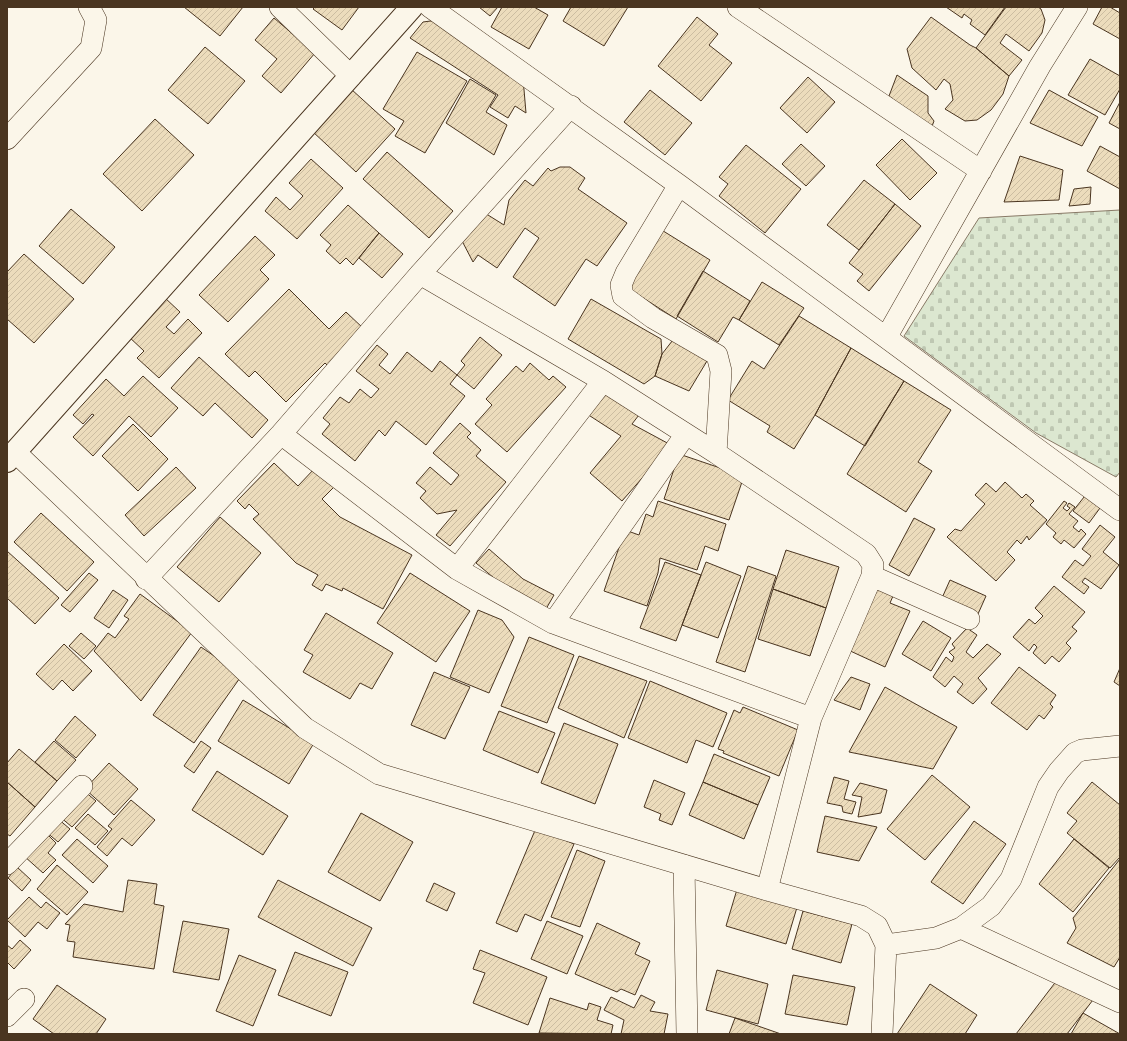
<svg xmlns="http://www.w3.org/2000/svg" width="1127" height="1041" viewBox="0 0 1127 1041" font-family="Signika,sans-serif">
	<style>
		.cemetery { fill: url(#cemetery-stones); stroke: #887966 }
		.building { fill: url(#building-hatch); stroke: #4a3520 }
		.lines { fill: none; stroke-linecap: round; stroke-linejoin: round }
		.street-casing { stroke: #4a3520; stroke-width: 22 }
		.secondary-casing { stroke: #4a3520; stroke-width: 24 }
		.street { stroke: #fbf6e9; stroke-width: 21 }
		.secondary { stroke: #fbf6e9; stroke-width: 22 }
	</style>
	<defs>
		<pattern id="cemetery-stones" width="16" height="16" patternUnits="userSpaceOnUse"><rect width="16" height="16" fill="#dce7d0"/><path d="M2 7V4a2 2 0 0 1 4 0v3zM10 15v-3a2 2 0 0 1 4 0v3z" fill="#bec7b2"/></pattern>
		<pattern id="building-hatch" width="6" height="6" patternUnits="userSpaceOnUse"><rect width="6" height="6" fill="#ecdcbc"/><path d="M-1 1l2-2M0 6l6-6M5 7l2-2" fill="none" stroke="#ccbda1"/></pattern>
	</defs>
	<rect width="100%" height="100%" fill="#fbf6e9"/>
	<path class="cemetery" d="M1120 210V472L1116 477 1036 433 904 336 979 218Z"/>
	<path class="building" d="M184 7H243L220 36Z
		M315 7H359L342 30 313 9Z
		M479 7H498L490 16Z
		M502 7H534L548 15 529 49 491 27Z
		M571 7H628L604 46 563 21Z
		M946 7H1005L985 35 970 24 972 20 964 14 962 18Z
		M1006 7H1038L1041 9 1045 20 1042 33 1029 51 1006 34 1000 43 1022 60 1009 76 976 48Z
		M1102 7H1110L1120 13V39L1093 24Z
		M697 17 718 34 709 45 732 63 701 101 658 66Z
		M931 17 970 45 976 48 1009 76 1003 94 991 110 977 120 965 121 945 109 953 100 950 84 944 79 936 90 912 68 907 49Z
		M274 18 315 53 281 93 262 76 277 59 255 40Z
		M438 20 523 78 526 113 515 106 508 118 490 107 498 95 410 38 423 22Z
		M205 47 245 81 208 124 168 90Z
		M417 52 467 81 425 153 395 136 404 121 383 109Z
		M1090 59 1120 76V89L1105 115 1068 95Z
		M897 75 928 96V113L934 121 931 129 889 96Z
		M808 77 835 102 807 133 780 108Z
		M470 79 496 95 486 112 507 125 494 155 446 123Z
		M351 89 395 129 356 172 312 131Z
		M650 90 692 123 665 155 624 122Z
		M1049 90 1098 117 1082 146 1030 123Z
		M1120 102V129L1109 123Z
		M155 119 194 155 142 211 103 174Z
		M902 139 937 173 910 200 876 165Z
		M801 144 825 166 806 186 782 164Z
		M746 145 801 189 765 233 719 196 728 184 719 177Z
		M1100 146 1120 157V189L1087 171Z
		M387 152 453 211 429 238 363 179Z
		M1020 156 1063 170 1059 200 1004 202Z
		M311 159 343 188 297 239 265 211 276 197 290 210 303 196 289 183Z
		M560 167H570L585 178 578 189 627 223 597 266 586 259 555 306 513 277 539 238 525 228 497 268 478 255 473 262 461 239 480 210 504 225 509 200 525 180 533 186 548 168 551 171Z
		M864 180 895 204 859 250 827 225Z
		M1091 187 1090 204 1069 206 1074 189Z
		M895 204 921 226 869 291 857 281 863 274 849 263Z
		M348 205 379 233 353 265 346 258 340 264 326 251 331 245 320 235Z
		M71 209 115 247 83 284 39 246Z
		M660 229 710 260 676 319 626 287Z
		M379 233 403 254 382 278 359 258Z
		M255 236 275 255 260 270 269 279 228 322 199 295Z
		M24 254 74 299 34 343 7 319V272Z
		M703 271 750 301 739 320 733 317 718 342 677 316Z
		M762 282 804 308 779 345 739 320Z
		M289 289 329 329 346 312 364 329 328 366 325 363 286 402 255 371 249 377 225 354Z
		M164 297 180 312 166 327 174 334 188 319 202 333 159 378 137 358 144 351 128 336Z
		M591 299 661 339 662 354 655 376 644 384 568 339Z
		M799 316 851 348 815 415 794 449 767 432 770 426 728 400 752 361 764 369Z
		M676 336 710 356 689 391 655 376 662 354Z
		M480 337 502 355 474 389 457 375 465 365 461 361Z
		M377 345 388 354 379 365 390 374 407 352 432 372 440 361 457 375 450 384 465 396 426 445 396 421 385 436 379 430 355 461 322 434 330 424 323 418 340 397 349 403 360 389 371 398 379 389 356 371Z
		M851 348 904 381 865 446 815 415Z
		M199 357 268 420 252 438 215 403 203 416 171 388Z
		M530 363 549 380 553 376 566 387 507 452 475 424 492 405 486 399 516 366 523 372Z
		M143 376 178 408 151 437 129 416 93 456 73 437 94 415 92 414 83 424 73 415 106 379 124 396Z
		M904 381 951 410 918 462 932 471 906 512 847 474Z
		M606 392 642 411 632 424 671 445 622 501 590 473 621 436 587 414Z
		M460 423 471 433 467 437 481 450 476 456 506 482 450 546 436 535 457 510 437 514 420 498 426 491 416 483 430 467 451 485 459 475 433 453Z
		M133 424 168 459 138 491 102 456Z
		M679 454 744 476 729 520 664 499Z
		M274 463 298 486 315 468 334 487 322 499 340 517 412 555 383 609 343 588 342 591 326 584 322 591 312 585 318 575 296 563 253 519 259 514 249 504 245 509 237 501Z
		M176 467 196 488 144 536 125 515Z
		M1005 482 1022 498 1026 494 1034 501 1030 505 1047 520 1029 540 1027 536 1021 544 1017 540 1007 552 1015 560 996 581 947 537 955 529 961 531 985 504 975 495 986 483 996 492Z
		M1088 492 1103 504 1089 523 1073 511Z
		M658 501 726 524 718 551 705 546 697 570 660 558 658 573 647 606 604 591 625 530 639 535 646 514 653 517Z
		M1064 501 1067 503 1063 508 1067 511 1070 508 1067 506 1069 503 1075 507 1069 514 1078 521 1073 527 1079 532 1081 529 1086 534 1074 548 1064 540 1061 544 1053 537 1056 533 1046 524Z
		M41 513 94 562 67 591 14 542Z
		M220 517 261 553 219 602 177 567Z
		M914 518 935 529 909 576 889 565Z
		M1100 525 1115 537 1103 552 1119 565 1101 589 1085 578 1082 582 1089 587 1084 594 1062 577 1075 560 1083 566 1091 556 1082 549Z
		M489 549 523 579 554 595 546 609 500 583 476 563Z
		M786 550 839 567 826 608 773 589Z
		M7 551 59 598 35 624 7 598Z
		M665 562 701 575 676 641 640 628Z
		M706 562 741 576 718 638 682 625Z
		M748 566 776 576 745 672 716 662Z
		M89 573 98 580 70 612 61 605Z
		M410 573 470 611 436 662 377 623Z
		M950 580 986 596 978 614 942 598Z
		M877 581 896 589 890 603 910 611 885 667 846 649Z
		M1054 586 1085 612 1072 627 1077 631 1066 643 1071 648 1059 662 1052 656 1045 664 1033 653 1037 647 1034 644 1029 651 1013 637 1029 619 1035 624 1043 616 1035 608Z
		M773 589 826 608 810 656 758 639Z
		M113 590 128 600 109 628 94 618Z
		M140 594 192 632 141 701 94 651 108 633 115 638 129 619 124 616Z
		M478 610 502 620 514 637 489 693 450 677Z
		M326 613 393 653 372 689 360 683 350 699 303 672 313 655 304 650Z
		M923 621 951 638 931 671 902 654Z
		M967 628 977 635 966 652 973 658 987 644 1001 654 978 678 987 689 973 704 957 692 963 684 954 676 945 687 933 677 946 657 952 662 954 657 949 652 955 648 952 644Z
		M81 633 96 646 84 659 69 646Z
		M529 637 574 655 547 723 501 706Z
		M64 644 92 671 73 691 62 680 53 690 36 674Z
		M201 647 242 675 194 743 153 715Z
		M579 656 647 681 624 738 558 708Z
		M1019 667 1056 695 1050 704 1053 707 1044 719 1039 715 1027 730 991 703Z
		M1120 668V686L1114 682Z
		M434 672 470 687 445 739 411 725Z
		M851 677 870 684 860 710 834 700Z
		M650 681 727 713 713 747 696 740 687 763 628 738Z
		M885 687 957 727 933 769 849 752Z
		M243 700 314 743 289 784 218 741Z
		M743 707 798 730 779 776 723 753 724 751 718 749 734 710 740 713Z
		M499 711 555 733 538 773 483 750Z
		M75 716 96 735 76 758 55 740Z
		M564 723 618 744 595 804 541 783Z
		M54 741 76 760 57 781 35 762Z
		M201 741 211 748 194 773 184 766Z
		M19 749 57 781 35 807 7 782V763Z
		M714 754 770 777 758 805 703 782Z
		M109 763 138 789 114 815 85 789Z
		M217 771 288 816 263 855 192 810Z
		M932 775 970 807 925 860 887 829Z
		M834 777 849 781 844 799 856 802 852 814 843 812 842 806 827 803Z
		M654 780 685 793 672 825 659 820 661 814 644 807Z
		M7 782 35 807 10 836 7 834Z
		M703 782 758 805 744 839 689 815Z
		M1092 782 1120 805V857L1110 868 1067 833 1077 821 1067 813Z
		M860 783 887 790 881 813 858 817 862 797 852 795Z
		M83 790 96 801 72 827 59 816Z
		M131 800 155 820 132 846 122 838 107 856 97 847 112 829 108 826Z
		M361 813 413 842 380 901 328 872Z
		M88 814 108 831 95 845 75 828Z
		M825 816 877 827 859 861 817 852Z
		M57 818 70 829 58 842 45 831Z
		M974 821 1006 844 963 904 931 882Z
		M536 828 574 844 541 921 525 914 517 932 496 923Z
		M45 832 56 843 48 853 56 860 43 873 24 856Z
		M77 839 108 866 93 883 62 855Z
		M1074 839 1109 868 1073 912 1039 884Z
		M577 850 605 861 580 927 551 917Z
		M1120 859V957L1114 967 1067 943 1076 928 1073 918Z
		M57 865 88 892 67 915 37 889Z
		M17 867 31 880 22 891 8 878Z
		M128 880 157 884 154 904 164 906 154 969 73 957 75 942 67 941 70 925 65 924 84 904 123 912Z
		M278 880 372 928 353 966 258 917Z
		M434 883 455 893 447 911 426 901Z
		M738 886 798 904 786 944 726 926Z
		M29 897 41 908 46 902 60 913 47 929 38 922 25 937 7 920Z
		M803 911 852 924 841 963 792 949Z
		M183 921 229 929 219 980 173 972Z
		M547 921 583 936 567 974 531 959Z
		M597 923 640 943 635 954 650 961 635 995 621 989 617 992 575 974Z
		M20 940 31 950 14 969 7 962V945L12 949Z
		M480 950 547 977 528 1025 473 1003 485 973 473 969Z
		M295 952 348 972 331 1016 278 995Z
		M239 955 276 970 253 1026 216 1011Z
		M1067 967 1099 992 1067 1034H1016Z
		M717 970 768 984 758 1024 706 1010Z
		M793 975 855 987 847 1025 785 1014Z
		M930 984 977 1015 965 1034H897Z
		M57 985 106 1019 96 1034H54L33 1019Z
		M641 995 655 1002 650 1011 668 1014 664 1034H621L624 1020 604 1010 611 997 634 1008Z
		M550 998 587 1010 589 1003 601 1007 597 1020 613 1025 611 1034 539 1033Z
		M1083 1013 1120 1034H1071Z
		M735 1018 781 1034H729Z"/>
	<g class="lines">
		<g class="street-casing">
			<path id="street" d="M280 7 351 76
				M430 7 679 185 1120 510
				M738 7 981 171
				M7 139 91 48 96 20 89 7
				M679 185 626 273 621 285 623 296 653 318 717 355 721 371 716 453
				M420 274 603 381 716 453 866 554 873 565 872 576 811 718 767 890
				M887 336 1040 66 1077 7
				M281 434 457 569 553 623 811 718
				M15 452 305 728 379 774 767 890 861 916 877 926 886 945 882 1034
				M457 569 603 381
				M872 576 969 619
				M146 579 281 434 420 274 571 106
				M553 623 686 434
				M7 864 82 786
				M684 865 687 1034
				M961 928 1120 1002
				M886 945 936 938 961 928 991 906 1011 879 1048 787 1059 771 1075 753 1082 750 1120 746
				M7 1016 24 999"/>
		</g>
		<g class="secondary-casing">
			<path id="secondary" d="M7 461 412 7"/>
		</g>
		<use href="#street" class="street"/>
		<use href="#secondary" class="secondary"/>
	</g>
	<rect width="1127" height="1041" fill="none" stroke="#4a3520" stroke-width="16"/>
</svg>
